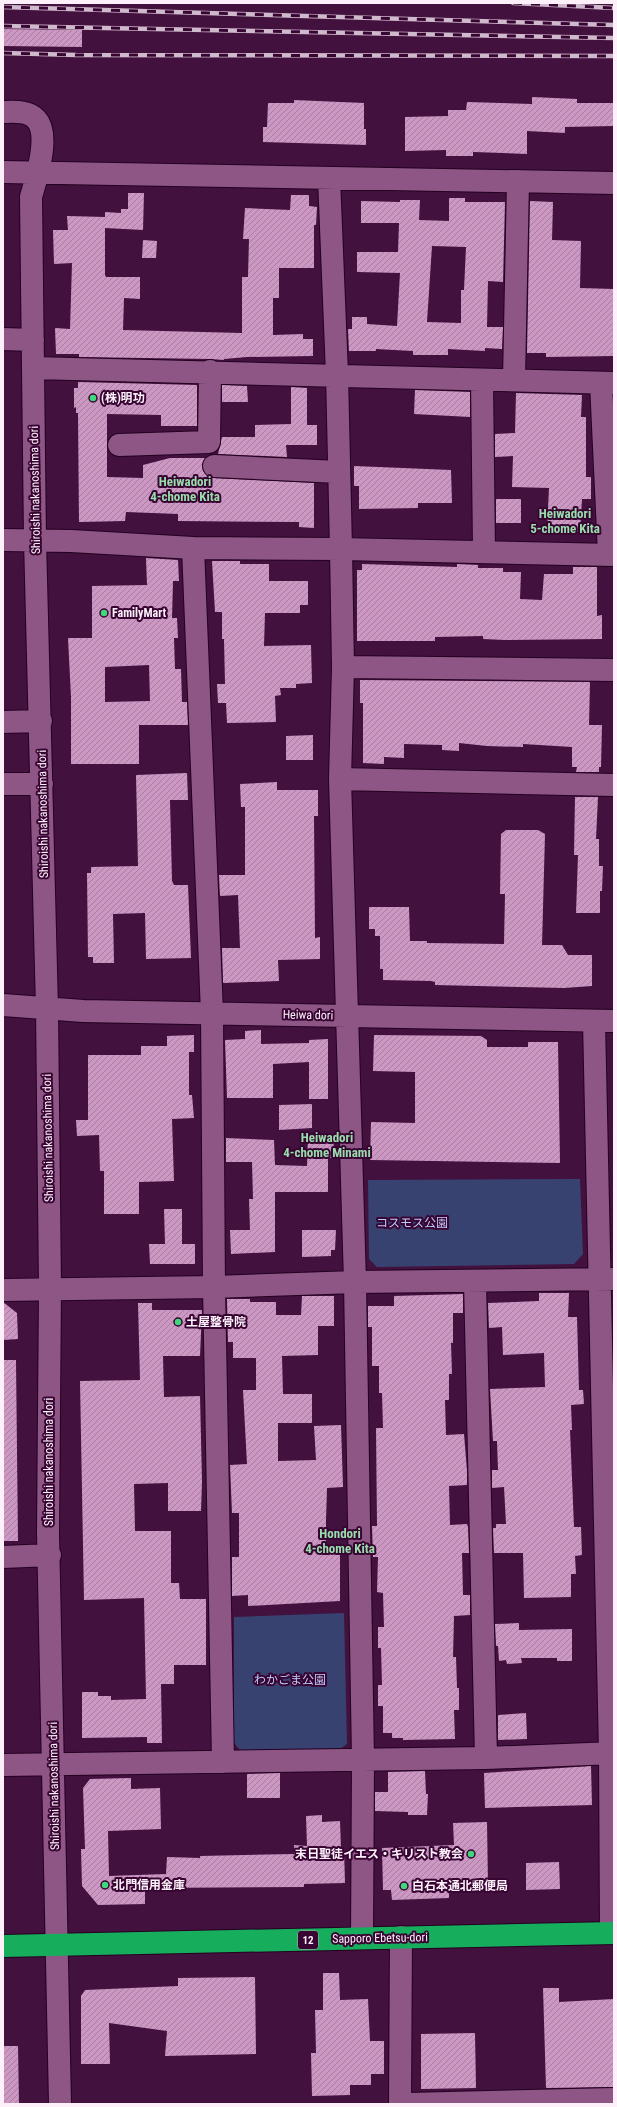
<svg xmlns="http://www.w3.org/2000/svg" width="617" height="2107" viewBox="0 0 617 2107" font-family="'Roboto Condensed','Noto Sans JP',sans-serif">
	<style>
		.green { fill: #374271 }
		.building { fill: url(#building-hatch); fill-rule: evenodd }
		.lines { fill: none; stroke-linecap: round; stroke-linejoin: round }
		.minor-casing { stroke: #240121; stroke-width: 24 }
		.highway-casing { stroke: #240121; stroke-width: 24 }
		.minor { stroke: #8d5685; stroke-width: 22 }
		.highway { stroke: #16ae5d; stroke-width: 22 }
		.rail-casing { stroke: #cfb9cc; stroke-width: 4.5 }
		.rail { stroke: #380533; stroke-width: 3; stroke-dasharray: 9; stroke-linecap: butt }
		.poi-dot { fill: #40d77c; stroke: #380533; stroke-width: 1.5 }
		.labels { text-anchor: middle; stroke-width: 4; stroke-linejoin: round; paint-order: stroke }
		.shield { fill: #380533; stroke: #c2aabf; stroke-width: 1 }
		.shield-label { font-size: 11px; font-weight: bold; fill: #fdf0fb }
		.poi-label { font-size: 12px; font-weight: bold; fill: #fdf0fb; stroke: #380533; text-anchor: start }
		.street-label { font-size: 12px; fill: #fdf0fb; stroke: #380533 }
		.park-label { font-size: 12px; fill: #bdcbfb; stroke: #380533 }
		.neighbourhood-label { font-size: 13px; font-weight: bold; fill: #98deab; stroke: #380533 }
	</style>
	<defs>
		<pattern id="building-hatch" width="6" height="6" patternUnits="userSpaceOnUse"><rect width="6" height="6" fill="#cd97c4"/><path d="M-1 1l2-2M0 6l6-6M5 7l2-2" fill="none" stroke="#a67fa0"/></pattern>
	</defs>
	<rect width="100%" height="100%" fill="#43113e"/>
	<path class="green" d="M580 1179 583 1254 574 1264 377 1267 369 1259 368 1180Z
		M344 1613 347 1744 340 1749 242 1752 234 1743V1617Z"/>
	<path class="building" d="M3 29 82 30V47L3 46Z
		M532 97 577 99V103H614V126L565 127V133L527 131V154L473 152V156H446V150L405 151V117L448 116V110H466L467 102 532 104Z
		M294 100 364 103V129H366V145L263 142V127H267L268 103H294Z
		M128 193H144L143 230 105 228V275L106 277H140V299L124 298 123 330 242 333V277H248L249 239H243L245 208 290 210 291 195H309V206L317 207 316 225H314V268H279V298H273V335L303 334V339H313V356L247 357 224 359V360L211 359 79 357V354H56L55 328 70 329 72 263 54 264 53 230H68L67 216 105 217V212L121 213V209H128Z
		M449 198H465V202H505L503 282 488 281 487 327H503L502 349 485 348V351L448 349V355H413V351L376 349V351H349L348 329H352V317H367V324L397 326 400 273 357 272V252H398L399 223H361V201L400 202V200H420L419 220 449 221ZM432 246 466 247 464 290H461V323L427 322Z
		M530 201 553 202 552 240 581 241 580 288 614 289V356L546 357V353H527Z
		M143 240 157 241 156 258H142Z
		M78 382 197 385V426H161V415L107 414V477L143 478V465L170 458H205L202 465 203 471 207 476 213 478 314 483V528L299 527V522L178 521V514L126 512 125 521 79 522 78 413H76V407L74 408V388H78Z
		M222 385 247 386 248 402H222Z
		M291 387 307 388V425H317V445H286L287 457 218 454 222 437H255V425L291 424Z
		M415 390 470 392V417L414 414Z
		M516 393 582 395 581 417H586V477H591V499H582L580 532 547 530 549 488 512 487 513 456 495 457V434L515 433Z
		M354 466 451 470 452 503H418V508L359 509V486H354Z
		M496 499H521V523H496Z
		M146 558 178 560 179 581H173L172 618H177L178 638H174L175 669H181L182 702H187L188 725H139V764H71V697L68 638H92V586L147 585ZM149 665 150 701 105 702V667Z
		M212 561H240V564H269V581H308V605H300V613H265L264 646 311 645 312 683 296 684V688H280L281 695 275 696 276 722 227 723 226 703H218L217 684H225L224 639H222V612H215Z
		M362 564 457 567V564L478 565V568H503V572H521L520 599 542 600 544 574H573V567H597V616L602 615V639L505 640 483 639V636L435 637V641H357V570H362Z
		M360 680 590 682 589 725H602L601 767H599V772H576L577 767H572V747L523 744V747L487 746 459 743V751L442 750V745L404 744V758L384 757V764L363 763V703H360Z
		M313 735V760H286V736Z
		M187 773 188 800H170L172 881 174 885H188L191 958 146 959 145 913 113 914 114 963H93V957H88L87 873H91V867L138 866 136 775Z
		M277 782V790H318V816H314L315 938 320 937V959L278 960 279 981 223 983 222 948H240L238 895 220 896 219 875H245V807H241L240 784Z
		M575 797H598L596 839H599V866H603L602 891H600V913H576L578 855H574Z
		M506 830H538L545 834 542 945H562L568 955H592V986L564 988 435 985V982L431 981 383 980V969H380V936H375V929H369V907H409L410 941H427V943L504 944 505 894H500L501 834Z
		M261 1030V1044L309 1043V1040L328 1039V1099H309V1062L273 1064V1098H227L225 1040 245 1039V1031Z
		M194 1035V1052H189V1095H192L194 1118 172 1119 174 1181 139 1182V1214H104V1171H100L99 1135 77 1136 76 1120H88V1055H141V1046H167V1036Z
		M374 1035 481 1036 487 1040V1047H528V1042H558L560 1163 370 1160 371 1122 415 1123V1072L373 1071Z
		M312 1104V1128L279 1130V1105Z
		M308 1136H334L333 1158H328V1192H275V1252L231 1254 230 1230H250L249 1199H253L252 1162H226V1138L274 1140 275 1165 307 1166Z
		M164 1209H182V1244H195V1264H150L149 1244H165Z
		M302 1230H336L335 1250H331V1256L302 1257Z
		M539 1293H569L568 1317H577L579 1390H583L584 1404 571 1405 572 1430H570L574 1527H581L582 1555 575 1556 576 1574H571V1597L524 1598 523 1553H494L493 1528H496V1524H506L504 1487 492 1488V1470H498L497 1441H493L490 1389 545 1387 544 1353 503 1355 502 1327 489 1328 488 1303 539 1301Z
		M463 1294V1313H453V1343H451L452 1374H449V1400H445L446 1435 464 1434 467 1471V1485L449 1486 450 1525 467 1524 468 1527 469 1553H462L463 1595H470V1615L454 1616 453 1657H456L457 1688H459V1710H454L455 1739 403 1740V1738H392V1733H383V1706H378V1685H382L381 1648H378V1627H384L383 1593 377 1592 378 1557H373L372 1526H377L376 1428H383L382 1393H379V1366H372V1327H368V1306H394V1296Z
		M302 1296H334V1326H318V1355L282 1356 283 1394H312V1423H278V1461L316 1460 314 1426 341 1425 343 1487 327 1488 326 1520V1549H340V1601L248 1606V1595L232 1596V1557H239V1513H232L230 1465 247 1464 243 1390H256V1358H233V1342H228L227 1299H250V1302H276V1315H301Z
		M3 1302 17 1313 18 1339 3 1340Z
		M138 1303H152V1310H202L200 1356H163L164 1397 200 1396 202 1482 201 1511H168V1483L134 1484 135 1531H171V1583H179L180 1599H206V1665H174V1684H161L162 1743H147V1737L82 1738V1692H98V1696H111V1700L146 1699 144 1598 84 1600 80 1381 140 1380Z
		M3 1360H16L18 1541H3Z
		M519 1623V1630L572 1629V1661H557V1658H521L522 1663 507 1664 506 1660 499 1661 498 1646H496L495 1624Z
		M526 1713 527 1739 498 1740V1715Z
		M591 1766 592 1805 485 1808 484 1773Z
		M425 1771 426 1794H428L427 1815H408V1812L375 1811V1792H388V1772Z
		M280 1773V1798H247V1774Z
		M131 1778V1789L160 1788 161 1829 108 1831 109 1876 166 1874 167 1857 200 1858V1856L294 1854V1845L307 1846 306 1816 322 1815V1822L340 1821 341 1849H344L345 1883 304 1884V1887L145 1888V1904L98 1905 82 1886 81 1849H85L83 1788 90 1779Z
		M487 1822 488 1885 449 1886V1898L392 1900 391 1890H383L382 1848 454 1845 453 1823Z
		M559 1862 560 1889 526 1890V1863Z
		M323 1973H339L340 2000 368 1999 370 2041H384V2074H371V2085H350V2095L312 2096 311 2053H316L315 2010H323Z
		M255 1977 256 2054 165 2056 167 2031 109 2023 110 2064H81V1996L85 1990 178 1986V1978Z
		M543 1988H559V2002L614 1999V2087L546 2088Z
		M475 2033 476 2088 421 2089V2034Z
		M3 2046H18L19 2104H3Z"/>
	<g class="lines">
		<g class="minor-casing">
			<path id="minor" d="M3 112C13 112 28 110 36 119 51 135 36 179 31 197L35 540 47 1009 50 1289 48 1533 60 2104
				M3 172 614 183
				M329 178 337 374 341 549 343 667 340 779 355 1282 363 1760 362 1938
				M3 339 33 340
				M34 368 614 383
				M482 380 484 551
				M514 380 518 181
				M601 383 609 554
				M119 445 209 442 210 371
				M214 466 339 472
				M3 540 71 541 193 548 341 549 614 555
				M193 548 212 1013 214 1287 223 1762
				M343 667 614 670
				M3 722 41 721
				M340 779 614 785
				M3 784H42
				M3 1005 83 1011 614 1021
				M594 1021 610 1753 611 1933
				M475 1282 486 1758
				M3 1290 214 1287 355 1282 614 1279
				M3 1557 50 1555
				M3 1765 486 1758 614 1753
				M400 2104 401 1937
				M408 2104 614 2099"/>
		</g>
		<g class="highway-casing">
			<path id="highway" d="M3 1946 614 1933"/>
		</g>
		<use href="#minor" class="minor"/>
		<use href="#highway" class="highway"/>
		<g class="rail-casing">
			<path id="rail" d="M513 3 614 8
				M3 7 614 25
				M3 26 614 38
				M3 53 76 55 614 56"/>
		</g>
		<use href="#rail" class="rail"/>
	</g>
	<g class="poi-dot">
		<circle cx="93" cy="398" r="4"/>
		<circle cx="104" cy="613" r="4"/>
		<circle cx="178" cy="1322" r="4"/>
		<circle cx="471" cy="1854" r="4"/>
		<circle cx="105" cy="1885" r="4"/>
		<circle cx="404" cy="1886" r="4"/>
	</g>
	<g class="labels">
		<rect class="shield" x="298" y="1931" width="20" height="18" rx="3"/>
		<g class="shield-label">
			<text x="308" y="1944">12</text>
		</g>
		<g class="poi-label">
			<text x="101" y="402">(株)明功</text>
			<text x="112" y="617">FamilyMart</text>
			<text x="186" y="1326">土屋整骨院</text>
			<text x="463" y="1858" text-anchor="end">末日聖徒イエス・キリスト教会</text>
			<text x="113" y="1889">北門信用金庫</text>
			<text x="412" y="1890">白石本通北郵便局</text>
		</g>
		<g class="street-label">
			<text transform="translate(35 490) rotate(-91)" y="4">Shiroishi nakanoshima dori</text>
			<text transform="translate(43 814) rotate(-91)" y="4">Shiroishi nakanoshima dori</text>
			<text transform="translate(308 1015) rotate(1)" y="4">Heiwa dori</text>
			<text transform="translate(48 1138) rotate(-91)" y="4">Shiroishi nakanoshima dori</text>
			<text transform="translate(49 1462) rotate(-90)" y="4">Shiroishi nakanoshima dori</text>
			<text transform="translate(54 1786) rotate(-91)" y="4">Shiroishi nakanoshima dori</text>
			<text transform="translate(380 1938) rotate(-1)" y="4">Sapporo Ebetsu-dori</text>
		</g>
		<g class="park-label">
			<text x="412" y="1227">コスモス公園</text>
			<text x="290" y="1684">わかごま公園</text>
		</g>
		<g class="neighbourhood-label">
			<text x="185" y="486">Heiwadori<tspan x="185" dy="15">4-chome Kita</tspan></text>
			<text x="565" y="518">Heiwadori<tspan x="565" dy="15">5-chome Kita</tspan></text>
			<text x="327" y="1142">Heiwadori<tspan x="327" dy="15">4-chome Minami</tspan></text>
			<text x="340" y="1538">Hondori<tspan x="340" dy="15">4-chome Kita</tspan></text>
		</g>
	</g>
	<rect width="617" height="2107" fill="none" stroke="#fdf0fb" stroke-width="8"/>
</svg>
